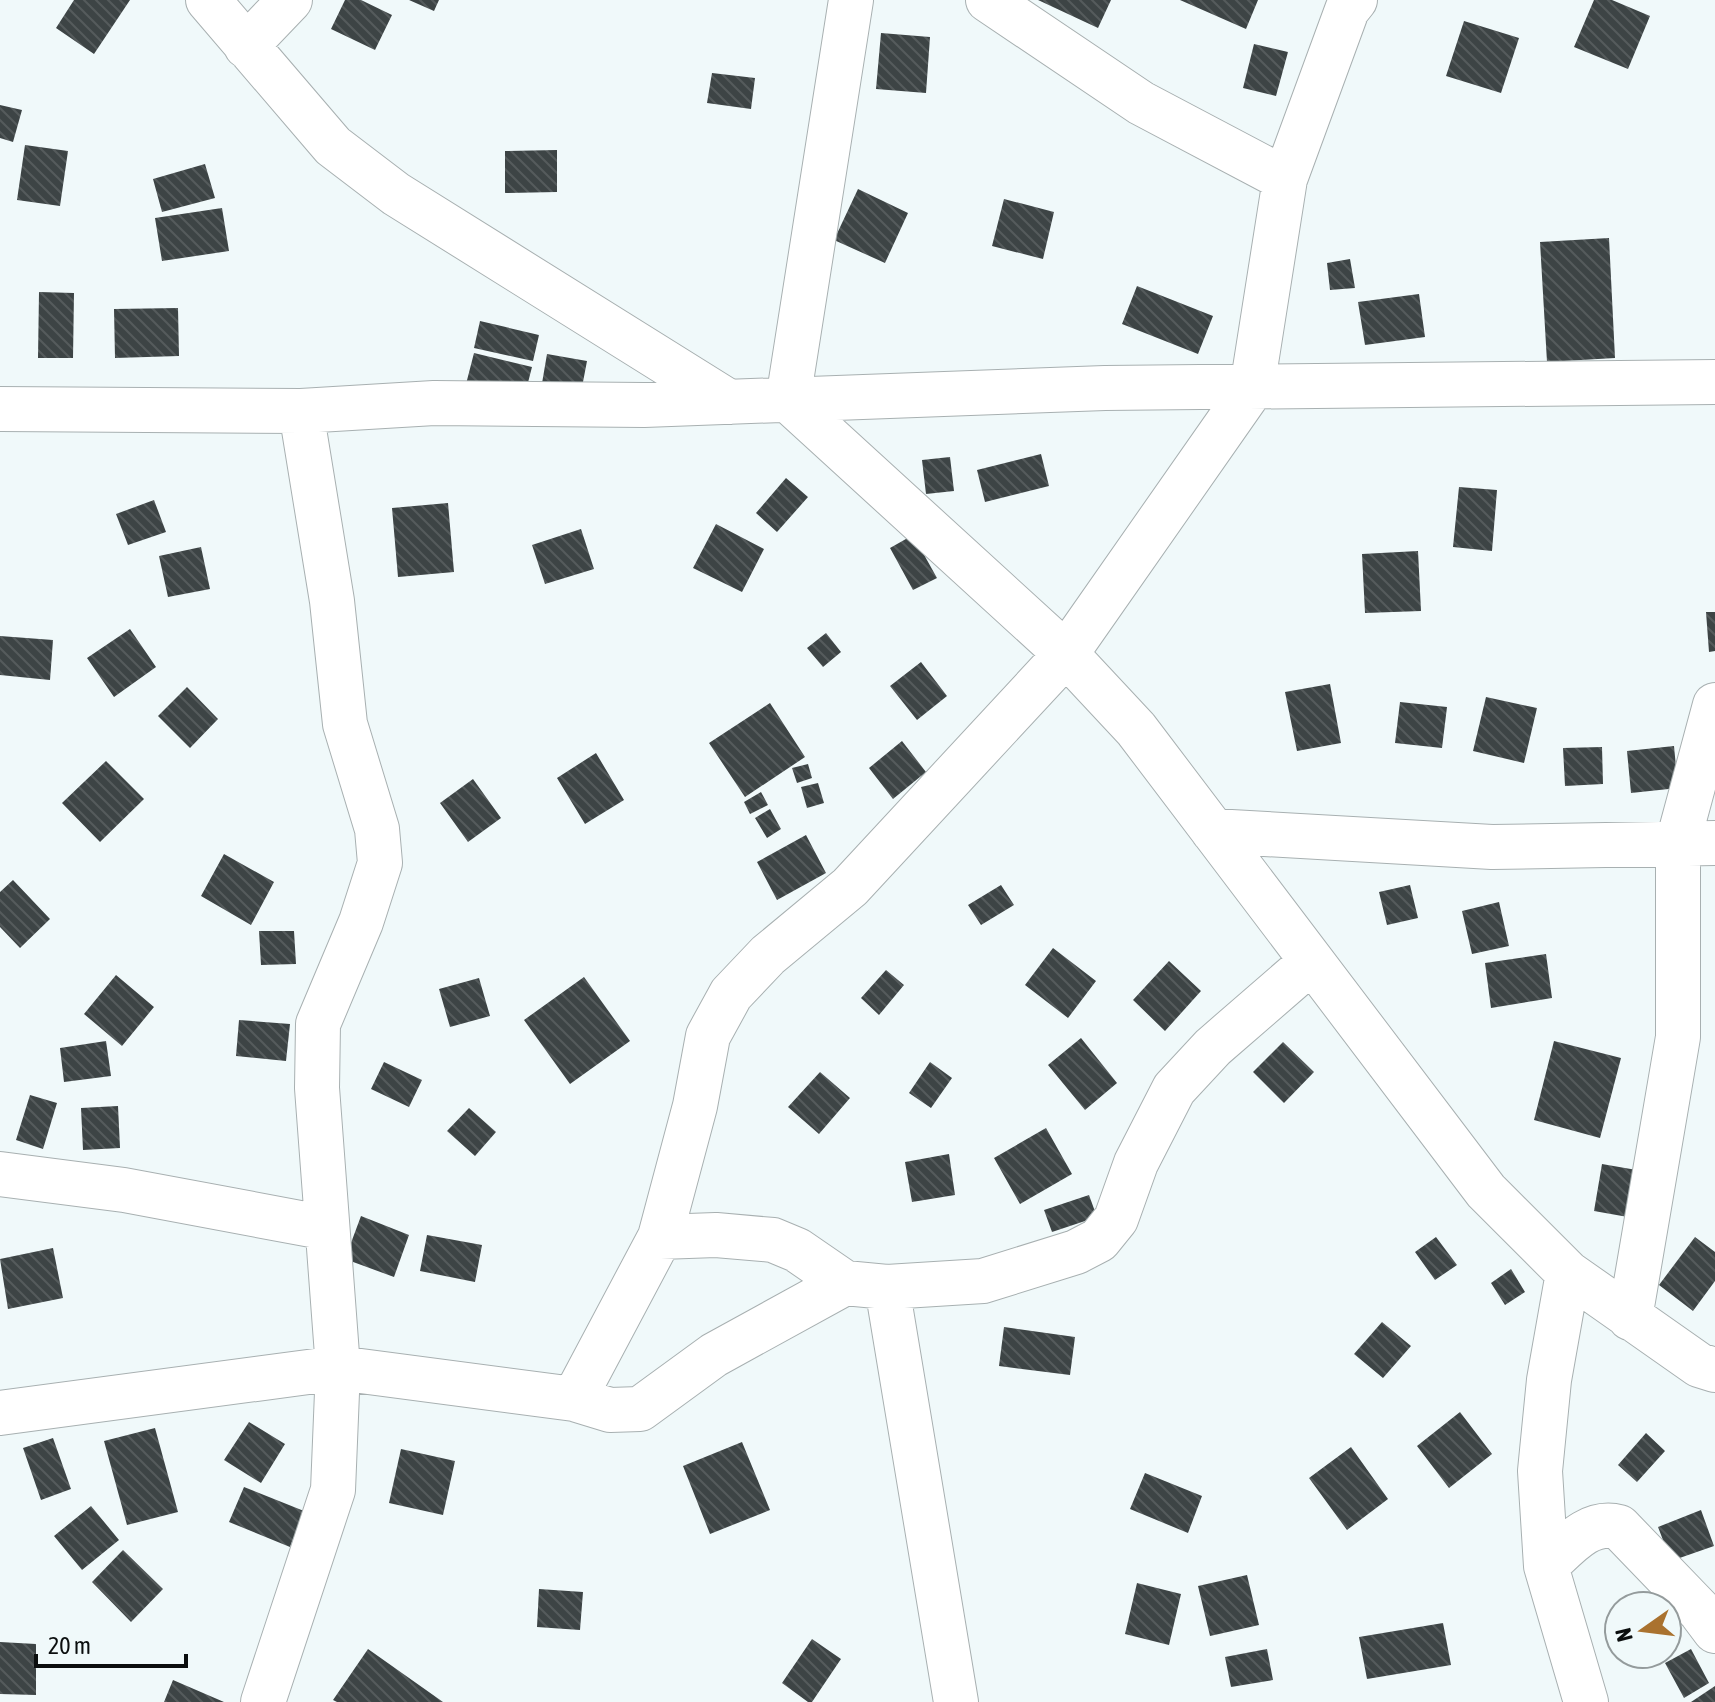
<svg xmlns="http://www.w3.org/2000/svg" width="1715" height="1702" viewBox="0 0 1715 1702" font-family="'Asap Condensed',sans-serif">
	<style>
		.building { fill: url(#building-back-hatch) }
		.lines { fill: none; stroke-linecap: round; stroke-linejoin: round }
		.street-casing { stroke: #a8b0b1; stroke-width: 46 }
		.street { stroke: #fff; stroke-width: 44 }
	</style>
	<defs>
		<pattern id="building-back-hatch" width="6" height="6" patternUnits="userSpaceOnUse" patternTransform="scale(2)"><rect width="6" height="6" fill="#3d4445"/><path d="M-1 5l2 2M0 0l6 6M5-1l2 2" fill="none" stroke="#555b5c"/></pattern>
	</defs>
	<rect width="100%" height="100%" fill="#f0f9fa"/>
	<path class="building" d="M74 0H130L94 54 56 28Z
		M345 0H361L392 15 375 50 331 29Z
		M409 0H439L434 11Z
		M1038 0H1111L1098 28Z
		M1180 0H1258L1246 29Z
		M1594 0H1612L1650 16 1628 69 1574 47Z
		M1464 21 1519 38 1501 93 1446 76Z
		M881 33 930 37 926 93 876 89Z
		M1254 44 1288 52 1276 96 1243 88Z
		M712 73 755 78 751 109 707 103Z
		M0 105 22 110 13 142 0 138Z
		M25 145 68 151 60 206 17 200Z
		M557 150V192L505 193V151Z
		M205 164 215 198 162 212 153 179Z
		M858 189 908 213 885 263 834 240Z
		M1004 199 1054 212 1043 259 992 246Z
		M222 208 229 251 162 261 155 218Z
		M1609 238 1615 358 1547 362 1540 242Z
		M1350 259 1355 288 1330 290 1327 263Z
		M1137 286 1213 316 1198 354 1122 324Z
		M39 292 74 293 73 358H38Z
		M1419 294 1425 337 1365 345 1358 302Z
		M178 308 179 356 115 358 114 309Z
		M480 321 539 335 533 361 474 348Z
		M474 353 532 367 523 402 465 388Z
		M547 354 587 361 579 403 540 395Z
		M1041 454 1049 486 985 502 977 470Z
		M950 457 954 491 926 494 922 460Z
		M786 478 808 497 777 532 756 513Z
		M1459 487 1497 490 1492 551 1453 547Z
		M154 500 166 532 128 545 116 514Z
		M448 503 454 572 398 577 392 508Z
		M716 524 764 549 742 592 693 568Z
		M581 529 594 569 545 584 532 545Z
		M913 535 937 578 913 590 890 548Z
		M201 547 210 589 168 597 159 556Z
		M1418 551 1421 611 1365 613 1362 554Z
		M1706 612H1715V651L1709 652Z
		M130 629 156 667 114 697 87 658Z
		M826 633 841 652 823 667 807 648Z
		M0 636 53 640 50 680 0 675Z
		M921 662 947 696 917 720 890 686Z
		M1330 684 1341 743 1297 751 1285 692Z
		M187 687 218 719 190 748 158 716Z
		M1486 697 1537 708 1524 763 1473 751Z
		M1400 702 1447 707 1442 748 1395 743Z
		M770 703 805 757 745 797 709 743Z
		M902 741 926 772 893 799 869 768Z
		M1674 746 1678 788 1631 793 1627 751Z
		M1602 747 1603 784 1565 786 1563 748Z
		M596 753 624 800 585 824 557 778Z
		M106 761 144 799 100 842 62 803Z
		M808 764 812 778 797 783 792 768Z
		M473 779 501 818 468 842 440 803Z
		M818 783 824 803 807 808 801 787Z
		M761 792 768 805 750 814 744 802Z
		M770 809 781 829 767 838 755 818Z
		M806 835 826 873 777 900 757 862Z
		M224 854 274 882 251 925 201 896Z
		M13 880 50 919 20 948 0 927V892Z
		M1001 885 1014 905 981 925 968 905Z
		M1410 885 1418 918 1387 925 1379 892Z
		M1499 902 1509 946 1472 954 1462 911Z
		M259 931H294L296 964 261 965Z
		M1053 948 1096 981 1068 1018 1025 985Z
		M1546 954 1552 998 1491 1008 1485 963Z
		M1169 961 1201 991 1165 1031 1133 1000Z
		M886 970 904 985 879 1015 861 998Z
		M116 975 154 1007 122 1046 84 1014Z
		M584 977 630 1041 570 1084 524 1020Z
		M479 978 490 1016 450 1027 439 989Z
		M239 1020 290 1024 286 1061 236 1056Z
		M1081 1038 1117 1083 1085 1110 1048 1065Z
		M106 1041 111 1076 64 1082 60 1048Z
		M1554 1041 1621 1058 1600 1138 1534 1120Z
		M1283 1042 1314 1072 1284 1103 1253 1072Z
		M384 1062 422 1080 409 1107 371 1089Z
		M930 1062 952 1078 931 1108 909 1093Z
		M820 1072 850 1098 819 1134 788 1107Z
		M30 1095 57 1103 43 1149 16 1140Z
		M118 1106 120 1148 83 1150 81 1108Z
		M469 1108 496 1132 475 1156 447 1131Z
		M1046 1128 1072 1174 1020 1204 994 1158Z
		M949 1154 955 1195 912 1202 905 1162Z
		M1602 1164 1648 1172 1639 1219 1594 1211Z
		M1089 1195 1097 1217 1052 1232 1044 1210Z
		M361 1216 409 1235 394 1277 345 1259Z
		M427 1235 482 1245 475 1282 420 1271Z
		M1436 1237 1457 1265 1435 1280 1415 1252Z
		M1695 1237 1715 1252V1281L1693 1311 1659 1285Z
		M53 1248 63 1298 8 1309 0 1259Z
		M1511 1269 1525 1292 1505 1305 1491 1283Z
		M1382 1322 1411 1346 1383 1378 1354 1354Z
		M1004 1327 1075 1337 1070 1375 999 1366Z
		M1460 1412 1492 1454 1449 1488 1417 1446Z
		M249 1422 285 1444 261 1483 224 1460Z
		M155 1428 178 1512 127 1525 104 1441Z
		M1646 1433 1665 1451 1637 1482 1618 1465Z
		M53 1438 71 1489 41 1500 23 1448Z
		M742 1442 770 1510 710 1534 683 1466Z
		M1351 1447 1388 1499 1347 1530 1309 1478Z
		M401 1449 455 1461 443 1515 389 1503Z
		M1145 1473 1202 1496 1188 1533 1130 1509Z
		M244 1487 304 1511 290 1547 229 1522Z
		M91 1506 119 1540 82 1570 54 1536Z
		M1701 1510 1714 1546 1671 1561 1658 1527Z
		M123 1550 163 1589 131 1622 92 1582Z
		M1247 1575 1259 1625 1210 1636 1198 1586Z
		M1137 1583 1181 1594 1169 1645 1125 1634Z
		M539 1589 583 1592 580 1630 537 1627Z
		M1443 1623 1451 1665 1367 1679 1359 1637Z
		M812 1639 841 1659 812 1702H808L782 1683Z
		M0 1642 36 1644V1695L0 1694Z
		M368 1649 443 1702H337L333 1700Z
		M1267 1649 1273 1680 1231 1687 1225 1657Z
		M1691 1649 1709 1683 1684 1698 1665 1663Z
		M173 1680 224 1702H164Z
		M1715 1686V1702H1691Z"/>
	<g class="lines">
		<g class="street-casing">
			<path id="street" d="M208 0 333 146 396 194 729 402
				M851 0 788 400 1066 654 1136 729 1486 1191 1568 1273 1699 1365 1715 1370
				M988 0 1141 103 1285 179
				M246 46 290 0
				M0 409 301 411 434 403 644 405 1105 388 1715 382
				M1213 831 1492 847 1715 843
				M0 1174 124 1190 327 1228
				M660 1237 716 1235 773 1240 797 1250 845 1283 887 1287 983 1281 1076 1252 1099 1240 1116 1219 1136 1163 1174 1089 1213 1047 1311 962
				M1568 1273 1549 1380 1540 1471 1546 1566 1586 1702
				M887 1287 956 1702
				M1630 1318 1678 1037V842L1715 705
				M574 1399 660 1237 695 1106 708 1036 731 994 768 955 850 887 1066 654 1252 388 1285 179 1347 10 1355 0
				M0 1413 338 1368 574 1399 610 1410 640 1409 714 1355 845 1283
				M1546 1566C1567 1547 1588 1519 1619 1527L1700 1611 1715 1631
				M263 1702 333 1490 338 1368 317 1088 318 1024 361 922 380 863 377 829 345 724 332 601 301 411"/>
		</g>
		<use href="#street" class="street"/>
	</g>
	<g transform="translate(1643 1630) rotate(256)"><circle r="38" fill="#f0f9fa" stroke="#949b9c" stroke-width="2"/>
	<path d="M0-6L14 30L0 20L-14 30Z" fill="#aa722f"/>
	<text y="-12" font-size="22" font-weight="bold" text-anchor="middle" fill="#0b0e0e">N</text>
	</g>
	<path d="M36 1654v12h150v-12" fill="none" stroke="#0b0e0e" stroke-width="4"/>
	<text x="48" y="1654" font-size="24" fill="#0b0e0e" stroke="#f0f9fa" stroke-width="6" paint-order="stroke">20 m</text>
</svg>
